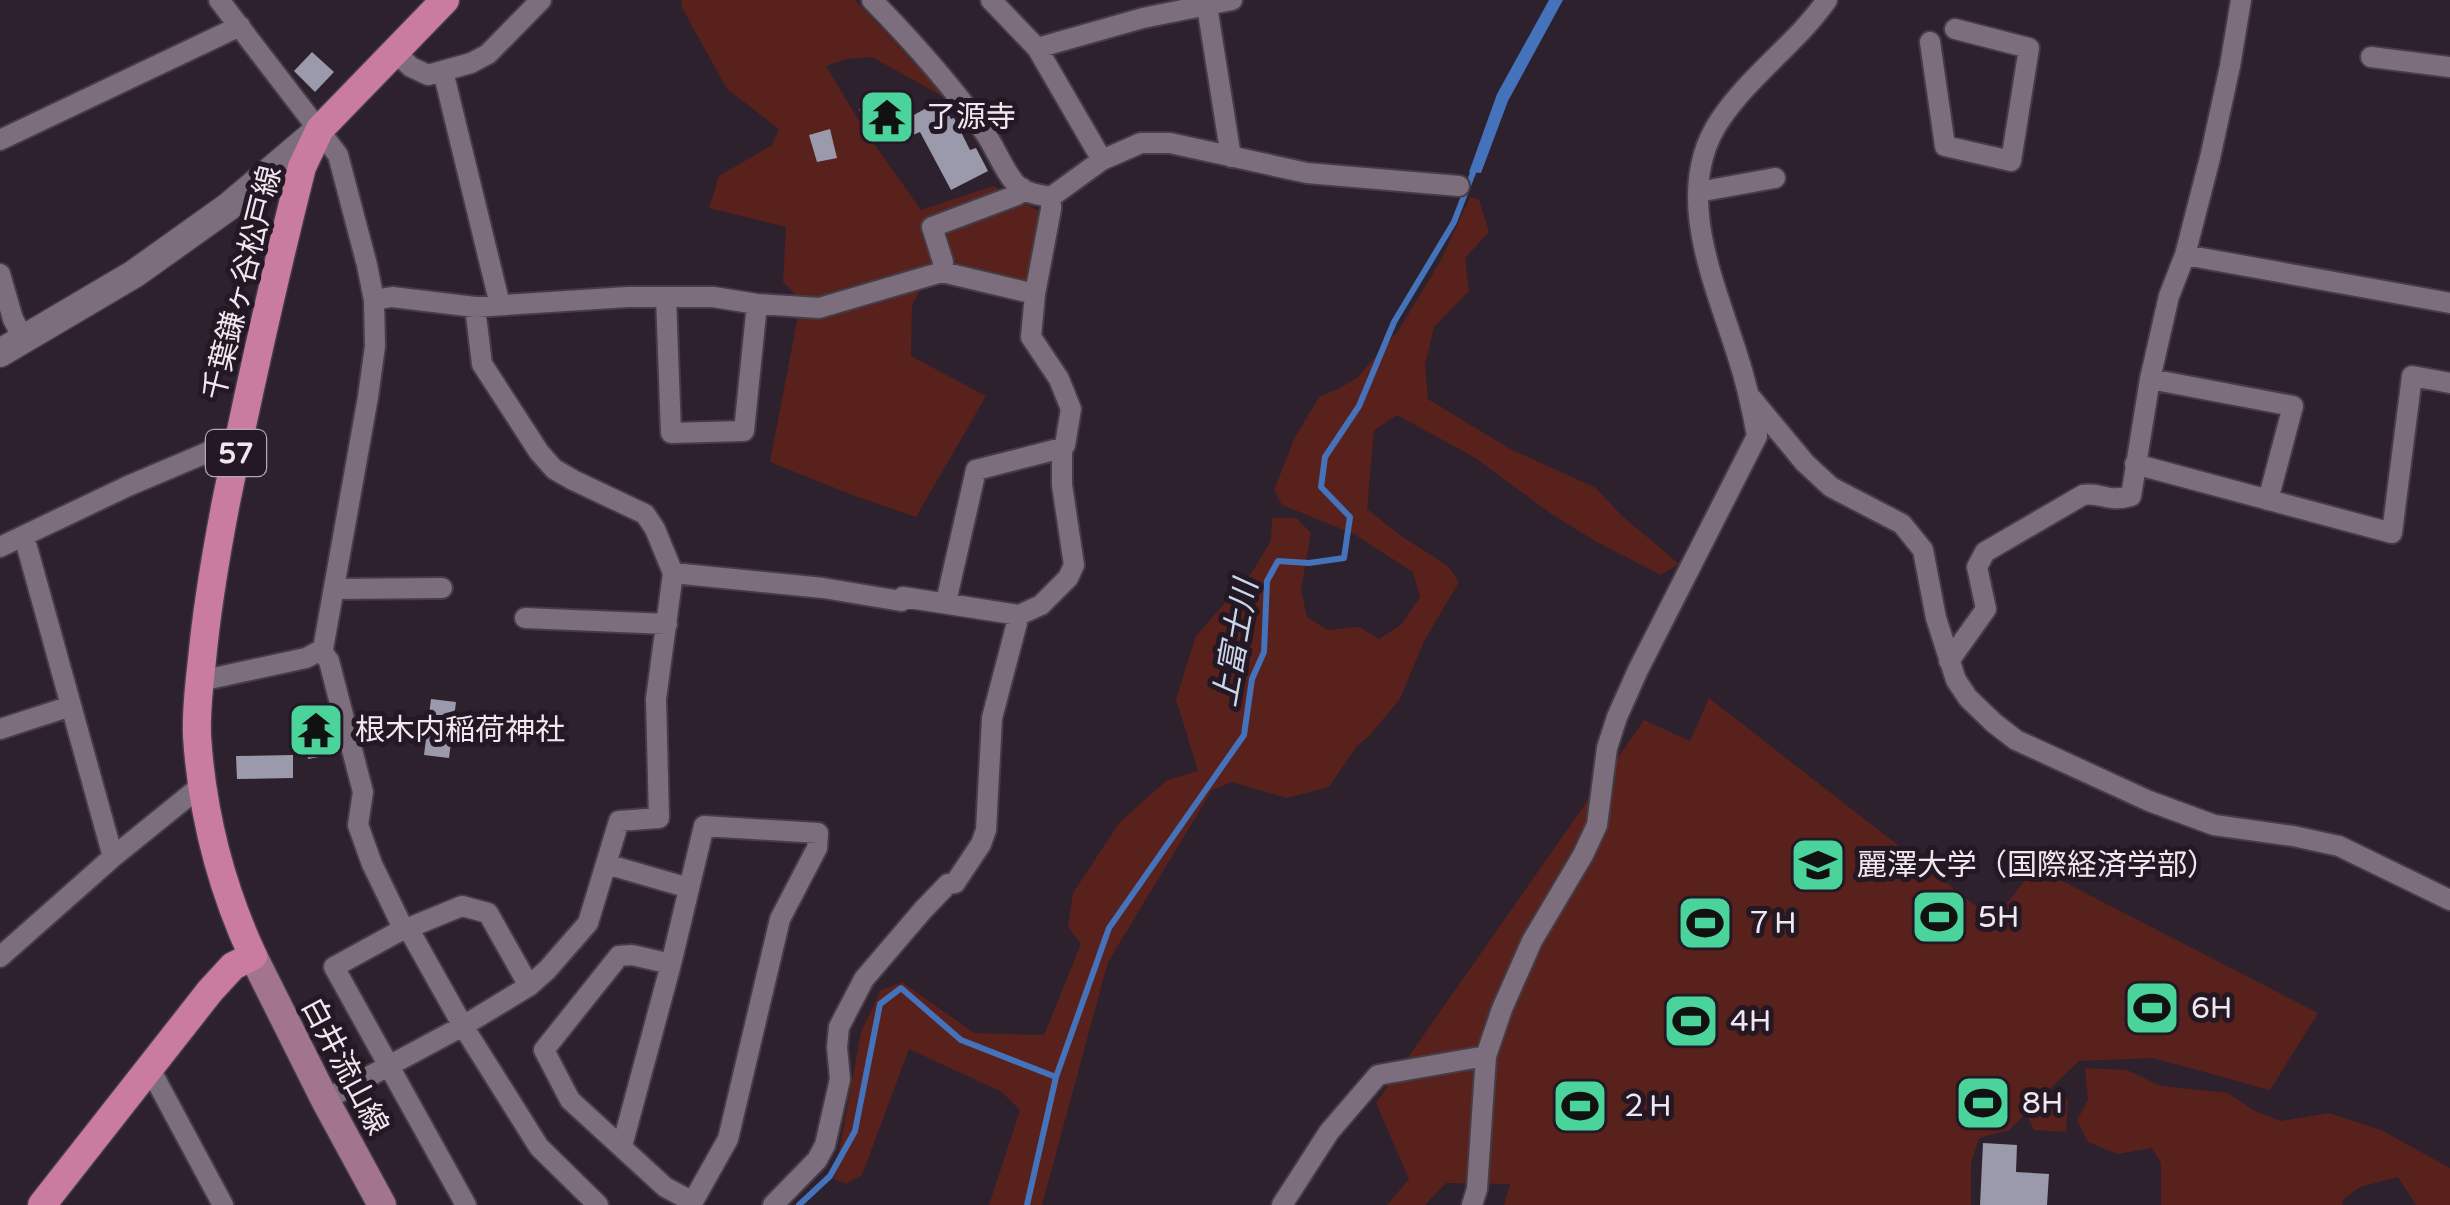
<svg xmlns="http://www.w3.org/2000/svg" width="2450" height="1205" viewBox="0 0 2450 1205" font-family="'Varela Round','Noto Sans JP',sans-serif">
	<style>
		.green { fill: #59211b }
		.water { fill: #4472bb }
		.lines { fill: none; stroke-linecap: round; stroke-linejoin: round }
		.stream { stroke: #4472bb; stroke-width: 6 }
		.building { fill: #9b99ac }
		.minor-casing { stroke: #453c46; stroke-width: 24 }
		.tertiary-casing { stroke: #453c46; stroke-width: 31 }
		.secondary-casing { stroke: #453c46; stroke-width: 31 }
		.primary-casing { stroke: #453c46; stroke-width: 31 }
		.minor { stroke: #7c6e7c; stroke-width: 20 }
		.tertiary { stroke: #7c6e7c; stroke-width: 28 }
		.secondary { stroke: #a3758d; stroke-width: 28 }
		.primary { stroke: #c97c9e; stroke-width: 28 }
		.labels { text-anchor: middle; stroke-width: 10; stroke-linejoin: round; paint-order: stroke }
		.shield { fill: #231824; stroke: #b2aab3; stroke-width: 2.5 }
		.shield-label { font-size: 28px; font-weight: bold; fill: #f0e8f0 }
		.poi-label { font-size: 30px; fill: #f0e8f0; stroke: #231824; text-anchor: start }
		.street-label { font-size: 30px; fill: #f0e8f0; stroke: #231824 }
		.water-label { font-size: 32px; font-style: italic; fill: #cad6ea; stroke: #231824 }
	</style>
	<rect width="100%" height="100%" fill="#2d212d"/>
	<path class="green" d="M682 0H855L949 100 872 57 846 59 826 66 865 131 921 210 993 186 1040 212 1026 284 938 257 912 305 911 356 986 396 916 517 855 496 770 462 801 300 783 282 786 227 709 208 719 176 772 145 779 129 727 89 681 6Z
		M1470 197 1479 200 1489 232 1465 258 1469 291 1434 327 1425 365 1428 399 1510 449 1596 488 1621 515 1679 564 1661 575 1595 541 1550 513 1474 457 1397 415 1374 430 1367 509 1401 536 1448 566 1459 582 1424 641 1400 699 1368 737 1356 747 1329 787 1287 798 1232 782 1212 790 1108 962 1042 1205H989L1020 1110 1002 1092 909 1049 862 1175 846 1184 834 1179 861 1032 881 990 902 982 974 1033 1044 1035 1081 944 1068 927 1073 893 1119 823 1167 780 1198 771 1176 699 1196 636 1253 571 1271 540 1272 518H1296L1311 533 1301 590 1307 617 1328 630 1359 627 1379 639 1401 625 1420 597 1413 572 1354 534 1282 505 1274 490 1295 437 1320 396 1336 390 1357 378 1398 331 1441 260Z
		M1709 698 1994 920 2035 867 2318 1013 2270 1090 2153 1058 2079 1061 2045 1094 2068 1100 2066 1132 2034 1130 2026 1113 2009 1130 1979 1138 1971 1163V1205H1504L1510 1184 1446 1183 1425 1205H1387L1409 1179 1376 1103 1644 720 1690 741Z
		M2085 1068 2127 1070 2161 1086 2228 1093 2255 1111 2281 1121 2329 1113 2381 1130 2450 1168V1205H2416L2398 1177 2360 1187 2342 1200 2343 1205H2161V1163L2152 1148 2117 1154 2088 1142 2077 1120 2088 1100Z"/>
	<path class="water" d="M1549 0H1563L1508 101 1481 173 1469 172 1497 94Z"/>
	<g class="lines">
		<path class="stream" d="M799 1205 830 1176 855 1131 880 1004 901 988 961 1040 1056 1077 1109 928 1244 735 1252 679 1264 652 1267 581 1278 561 1309 563 1344 558 1350 517 1321 487 1325 457 1359 406 1394 322 1454 222 1476 165
			M1027 1205 1056 1077"/>
	</g>
	<path class="building" d="M312 52 334 72 315 92 294 71Z
		M888 90 890 96 903 92 912 116 941 100 951 119 954 118 970 150 976 148 988 171 951 190 920 132 890 144 888 139 873 144 859 109 871 104 869 97Z
		M830 129 837 158 817 162 809 135Z
		M431 699 456 702 449 758 424 755Z
		M320 712V714L327 713 336 754 308 759 300 716Z
		M293 755V778L237 779 236 756Z
		M1983 1143 2017 1145 2016 1172 2049 1174 2047 1205H1980Z"/>
	<g class="lines">
		<g class="minor-casing">
			<path id="minor" d="M872 0C912 41 950 83 983 130 995 146 1002 168 1015 183 1023 193 1039 195 1051 197L1102 160 1141 143H1170L1307 173 1459 186
				M991 0 1037 48 1102 160
				M1207 6 1231 157
				M1930 42 1945 146 2011 161 2029 48 1955 29
				M1037 48 1143 18 1232 0
				M396 53 411 67 428 75 471 63 488 54 541 0
				M2371 57 2450 67
				M443 71 500 305
				M0 140 240 26
				M1698 192 1775 178
				M1051 197V209L1035 294 1031 337 1059 379 1071 409 1065 445 1062 448
				M2185 255 2450 303
				M942 272 943 262 932 227 1017 195 1022 188
				M0 274 13 319 24 340
				M666 297 671 433 744 431 757 304
				M374 300 392 297 475 307 628 297H713L757 304 819 308 942 272 1035 294
				M2150 379 2293 406 2268 500
				M1752 399 1805 463 1831 487 1902 524 1923 550 1936 618 1956 680 1968 698 1994 723 2016 740 2149 801 2214 825 2293 836 2339 846 2450 900
				M2135 464 2392 533 2412 376 2450 383
				M24 536 113 857
				M0 547 128 486 239 439
				M673 573 823 588 901 601 903 597 1019 615 1041 605 1068 578 1074 565 1062 485V448L976 470 946 602
				M335 589 442 588
				M525 618 667 624
				M321 650 329 661 363 792 358 825 372 864 404 930
				M1949 661 1986 609 1977 567 1985 552 2083 495C2103 492 2106 503 2131 496L2150 379 2169 296 2185 255 2210 158 2230 66 2241 0
				M200 681 306 658 323 649 368 397 375 346 374 300 367 265 338 155 219 0
				M0 729 71 706
				M606 864 689 888
				M408 928 463 1026 539 1147 598 1205
				M0 957 113 857 202 785
				M671 964 632 955 619 956 544 1050 570 1100 665 1187 693 1202
				M150 1069 223 1205
				M325 1100 463 1026 529 986 547 970 588 923 619 821 659 818 656 699 673 573 655 529 645 514 573 480 554 469 539 452 482 364 475 307
				M622 1146 671 964 704 826 818 833 817 848 780 919 728 1139 691 1205
				M466 1205 334 967 396 933 462 906 488 913 529 986
				M773 1205 817 1160 825 1145 840 1079 837 1047 839 1027 864 979 923 910 948 884 955 883 981 844 986 830 992 718 1019 615
				M1282 1205 1329 1132 1378 1075 1486 1056
				M1472 1205 1477 1189 1486 1056 1502 1009 1532 941 1583 855 1597 825 1607 748 1617 717 1638 670 1757 436C1752 408 1746 381 1737 354 1714 281 1672 191 1720 120 1750 75 1796 44 1827 0"/>
		</g>
		<g class="tertiary-casing">
			<path id="tertiary" d="M0 353 134 274 228 207 320 129"/>
		</g>
		<g class="secondary-casing">
			<path id="secondary" d="M253 956 325 1100 382 1205"/>
		</g>
		<g class="primary-casing">
			<path id="primary" d="M42 1205 210 991 233 966 253 956C221 887 202 812 197 736 196 711 199 685 202 660 207 606 216 554 226 502 249 390 274 278 302 167L320 129 445 0"/>
		</g>
		<use href="#minor" class="minor"/>
		<use href="#tertiary" class="tertiary"/>
		<use href="#secondary" class="secondary"/>
		<use href="#primary" class="primary"/>
	</g>
	<defs>
		<g id="temple-square" transform="scale(2.875)"><rect x="-9" y="-9" width="18" height="18" rx="4" fill="#4ad49c" stroke="#231824"/><path d="M0-6L5-2H3V0L6.5 2.5H4V6H1.5V3h-3V6H-4V2.5H-6.5L-3 0V-2H-5Z" fill="#111"/></g>
		<g id="university-square" transform="scale(2.875)"><rect x="-9" y="-9" width="18" height="18" rx="4" fill="#4ad49c" stroke="#231824"/><path d="M0-5L7-2L0 1L-7-2ZM-4 1L0 2.5L4 1V4Q0 6-4 4Z" fill="#111"/></g>
		<g id="stadium-square" transform="scale(2.875)"><rect x="-9" y="-9" width="18" height="18" rx="4" fill="#4ad49c" stroke="#231824"/><path d="M0-5a6.5 5 0 1 0 0 10a6.5 5 0 1 0 0-10ZM-3.5-1.8h7v3.6h-7Z" fill="#111"/></g>
	</defs>
	<g fill-rule="evenodd">
		<use href="#temple-square" x="887" y="117"/>
		<use href="#temple-square" x="316" y="730"/>
		<use href="#university-square" x="1818" y="865"/>
		<use href="#stadium-square" x="1939" y="917"/>
		<use href="#stadium-square" x="1705" y="923"/>
		<use href="#stadium-square" x="2152" y="1008"/>
		<use href="#stadium-square" x="1691" y="1021"/>
		<use href="#stadium-square" x="1983" y="1103"/>
		<use href="#stadium-square" x="1580" y="1106"/>
	</g>
	<g class="labels">
		<rect class="shield" x="206" y="430" width="60" height="46" rx="8"/>
		<g class="shield-label">
			<text x="236" y="463">57</text>
		</g>
		<g class="poi-label">
			<text x="926" y="127">了源寺</text>
			<text x="355" y="740">根木内稲荷神社</text>
			<text x="1857" y="875">麗澤大学（国際経済学部）</text>
			<text x="1978" y="927">5H</text>
			<text x="1744" y="933">７H</text>
			<text x="2191" y="1018">6H</text>
			<text x="1730" y="1031">4H</text>
			<text x="2022" y="1113">8H</text>
			<text x="1619" y="1116">２H</text>
		</g>
		<g class="street-label">
			<text transform="translate(242 283) rotate(-76)" y="10">千葉鎌ヶ谷松戸線</text>
			<text transform="translate(345 1066) rotate(62)" y="10">白井流山線</text>
		</g>
		<g class="water-label">
			<text transform="translate(1235 643) rotate(-80)" y="11">上富士川</text>
		</g>
	</g>
</svg>
